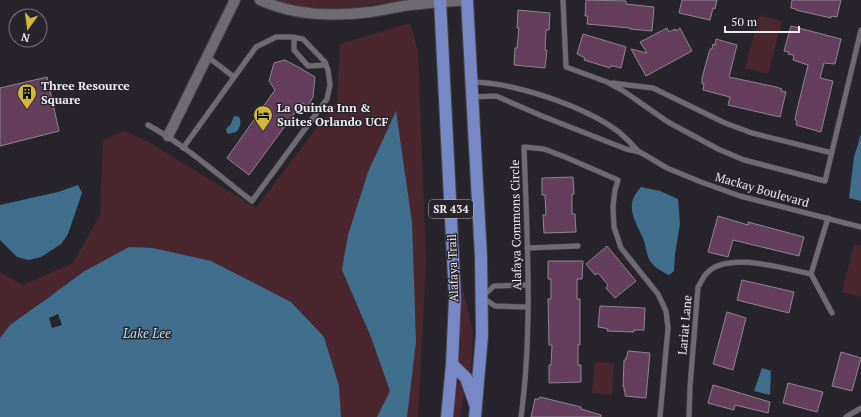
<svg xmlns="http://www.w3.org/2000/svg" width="861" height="417" viewBox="0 0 861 417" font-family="'PT Serif',serif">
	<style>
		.green { fill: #4a262f }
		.water { fill: #406f8e }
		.pier { fill: #27252b }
		.building { fill: #653e5e; stroke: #8d868c }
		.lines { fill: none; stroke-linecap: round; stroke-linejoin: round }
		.service-casing { stroke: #454349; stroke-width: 6 }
		.minor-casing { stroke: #454349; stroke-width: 12 }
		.primary-casing { stroke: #454349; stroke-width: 14 }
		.service { stroke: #6e6b73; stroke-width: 5 }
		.minor { stroke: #6e6b73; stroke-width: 10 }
		.primary { stroke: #7888c6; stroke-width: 12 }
		.labels { text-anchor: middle; stroke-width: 3; stroke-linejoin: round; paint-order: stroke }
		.shield { fill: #27252b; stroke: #b2b0b5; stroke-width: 1 }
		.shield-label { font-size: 11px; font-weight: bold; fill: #edebf0 }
		.poi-label { font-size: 12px; font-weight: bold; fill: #edebf0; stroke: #27252b; text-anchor: start }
		.street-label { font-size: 12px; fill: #edebf0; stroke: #27252b }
		.water-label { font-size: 13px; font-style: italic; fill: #b3ddfb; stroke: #27252b }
	</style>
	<rect width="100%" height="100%" fill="#27252b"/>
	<path class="green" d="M275 0H407L324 11 284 3Z
		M759 15 782 21 768 74 745 68Z
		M410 23 418 51 426 262 418 417H0V272L23 285 73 263 100 215 103 140 124 131 149 142 256 208 337 101 340 44Z
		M854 244 861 246V297L842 292Z
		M462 285 473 332 471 373 460 361Z
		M595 362 614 363 612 395 592 393Z
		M459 375 465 388 460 417H453Z"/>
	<path class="water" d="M396 111 412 222 416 342 407 417H377L390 391 371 337 342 270 348 235 368 172Z
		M234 116 239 117C242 123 240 127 236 132L228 134 227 133 226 129 231 124Z
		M861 134V201L849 198 854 157Z
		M78 185 82 193 68 234 61 244 41 257 29 260 17 257 0 240V205L58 192Z
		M641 187 660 191 678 199 680 224 675 254 674 271 669 275C661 271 653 267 649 259 646 253 646 245 643 238 634 219 624 205 641 187Z
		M129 247 153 248 211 261 291 302 324 337 339 386 341 417H0V338L10 325 48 298 83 272Z
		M762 368 771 371 770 395 754 391Z"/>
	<path class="pier" d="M58 314 62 325 52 328 49 318Z"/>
	<path class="building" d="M586 0 626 1V4L654 7 652 31 630 29V28L587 24 588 16H585Z
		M682 0H717L715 9 713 8 710 20 679 13Z
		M792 0H841L837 17 831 16V18L796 10V9L791 8Z
		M518 10 550 13 549 30H546L545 50H547L545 68 514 65 515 48H517L519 28H517Z
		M791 26 841 39 835 64 824 63 820 78 833 81 821 132 796 125 797 121 795 120 796 114 808 65 793 60 794 55 788 54 789 52 784 51Z
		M667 28 669 32 675 29 676 31 680 28 692 51 646 76 631 49 647 53 640 42Z
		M583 34 626 47 621 68 613 66H611L610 68 584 60 585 58 577 54Z
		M716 39 737 45 729 77 776 87 782 89 781 91 786 92 780 117 728 105 730 97 703 90 704 84H702V78L710 49H712L713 44 715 45Z
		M285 60 300 68 315 77 313 97 308 106 302 103 249 175 227 158 275 90 269 81 274 63Z
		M47 77 59 131 0 146V88Z
		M573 177 574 194H572V214H575L576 232 544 233 543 215H546L545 195H542V178Z
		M718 216 748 225V222L804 237 799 256 733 240 728 257 708 252Z
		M607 246 636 281 615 298 606 288 608 285 598 273 595 275 586 264Z
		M548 261H583L582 279H577V299H580V345H578V365H581V382L549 383V365H551L552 345H549L548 299H551V279H548Z
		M742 280 794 292 789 313 737 300Z
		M600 306 645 308 644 330H634V332L607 331 608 329 604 328 598 327Z
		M727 312 746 318 733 370 713 364Z
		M628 351 650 353 646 398 625 396V391H624V387H623L624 360H626V357H627Z
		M841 352 861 358 852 391 832 386Z
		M788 383 823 392 817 412 783 403Z
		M713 385 770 402 768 413 735 405 734 410 708 403Z
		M540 397 581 407V409L601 415V417H531L535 399H539Z"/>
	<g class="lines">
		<g class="service-casing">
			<path id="service" d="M563 0 566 67 607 82 622 90 668 122 718 149 744 160 825 181 861 30
				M294 37V50L308 66 326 65
				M208 57 234 77
				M472 82C516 83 584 106 619 132 626 138 633 145 639 152
				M612 83 653 88 725 123 752 133 832 153
				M472 97 496 96 542 116 626 149 640 152 667 168 701 182 740 196 861 227
				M148 125C185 145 218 175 252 201L327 99 330 85 328 70 325 62 303 39 291 37H276L256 47 183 148
				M828 218 811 274 832 313
				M527 248 578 246
				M527 307 495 306 482 297 494 286 528 285
				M521 417C533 328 527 237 524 147L544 149 565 157 618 180 615 190 613 207 614 227 621 248 658 294 666 311 668 328 660 417
				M689 417 690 387 698 287C701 283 703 277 706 274 725 250 786 269 811 274
				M846 417 861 408"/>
		</g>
		<g class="minor-casing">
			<path id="minor" d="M260 0C295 16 332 17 370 12 381 11 392 8 403 6 424 3 446 2 467 0
				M168 136 235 0"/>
		</g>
		<g class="primary-casing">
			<path id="primary" d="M440 0 455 298 452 364 447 417
				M467 0 481 257 482 335 475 417
				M452 364 466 378 475 404"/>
		</g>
		<use href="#service" class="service"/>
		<use href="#minor" class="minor"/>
		<use href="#primary" class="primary"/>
	</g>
	<defs>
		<g id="building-pin" transform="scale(1)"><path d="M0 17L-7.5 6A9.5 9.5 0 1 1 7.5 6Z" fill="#cfb837" stroke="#27252b"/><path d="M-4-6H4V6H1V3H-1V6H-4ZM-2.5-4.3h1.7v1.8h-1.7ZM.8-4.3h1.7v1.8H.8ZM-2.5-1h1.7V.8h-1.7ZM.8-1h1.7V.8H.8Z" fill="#111"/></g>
		<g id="hotel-pin" transform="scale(1)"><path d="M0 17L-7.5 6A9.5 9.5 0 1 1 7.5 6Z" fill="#cfb837" stroke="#27252b"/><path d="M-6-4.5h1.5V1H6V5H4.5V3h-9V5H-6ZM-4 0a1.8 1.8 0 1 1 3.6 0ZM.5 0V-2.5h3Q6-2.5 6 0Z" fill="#111"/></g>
	</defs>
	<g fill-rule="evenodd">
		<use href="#building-pin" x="27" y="93"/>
		<use href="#hotel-pin" x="263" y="115"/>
	</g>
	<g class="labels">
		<rect class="shield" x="429" y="200" width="44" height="18" rx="3"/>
		<g class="shield-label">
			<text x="451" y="213">SR 434</text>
		</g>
		<g class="poi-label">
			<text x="41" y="90">Three Resource<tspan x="41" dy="14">Square</tspan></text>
			<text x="277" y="112">La Quinta Inn &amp;<tspan x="277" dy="14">Suites Orlando UCF</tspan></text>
		</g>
		<g class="street-label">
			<text transform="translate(762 190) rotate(16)" y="4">Mackay Boulevard</text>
			<text transform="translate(516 225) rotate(-91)" y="4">Alafaya Commons Circle</text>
			<text transform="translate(453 268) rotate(-92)" y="4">Alafaya Trail</text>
			<text transform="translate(685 325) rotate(-85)" y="4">Lariat Lane</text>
		</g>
		<g class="water-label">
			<text x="147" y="338">Lake Lee</text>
		</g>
	</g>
	<g transform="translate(28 28) rotate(194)"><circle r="19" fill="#27252b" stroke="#76747a"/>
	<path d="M0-3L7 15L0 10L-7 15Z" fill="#cfb837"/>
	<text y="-6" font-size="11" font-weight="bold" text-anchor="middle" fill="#edebf0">N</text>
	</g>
	<path d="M725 26v6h74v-6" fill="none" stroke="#edebf0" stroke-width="2"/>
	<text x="731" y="26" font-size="12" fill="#edebf0" stroke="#27252b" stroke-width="3" paint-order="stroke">50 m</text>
</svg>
